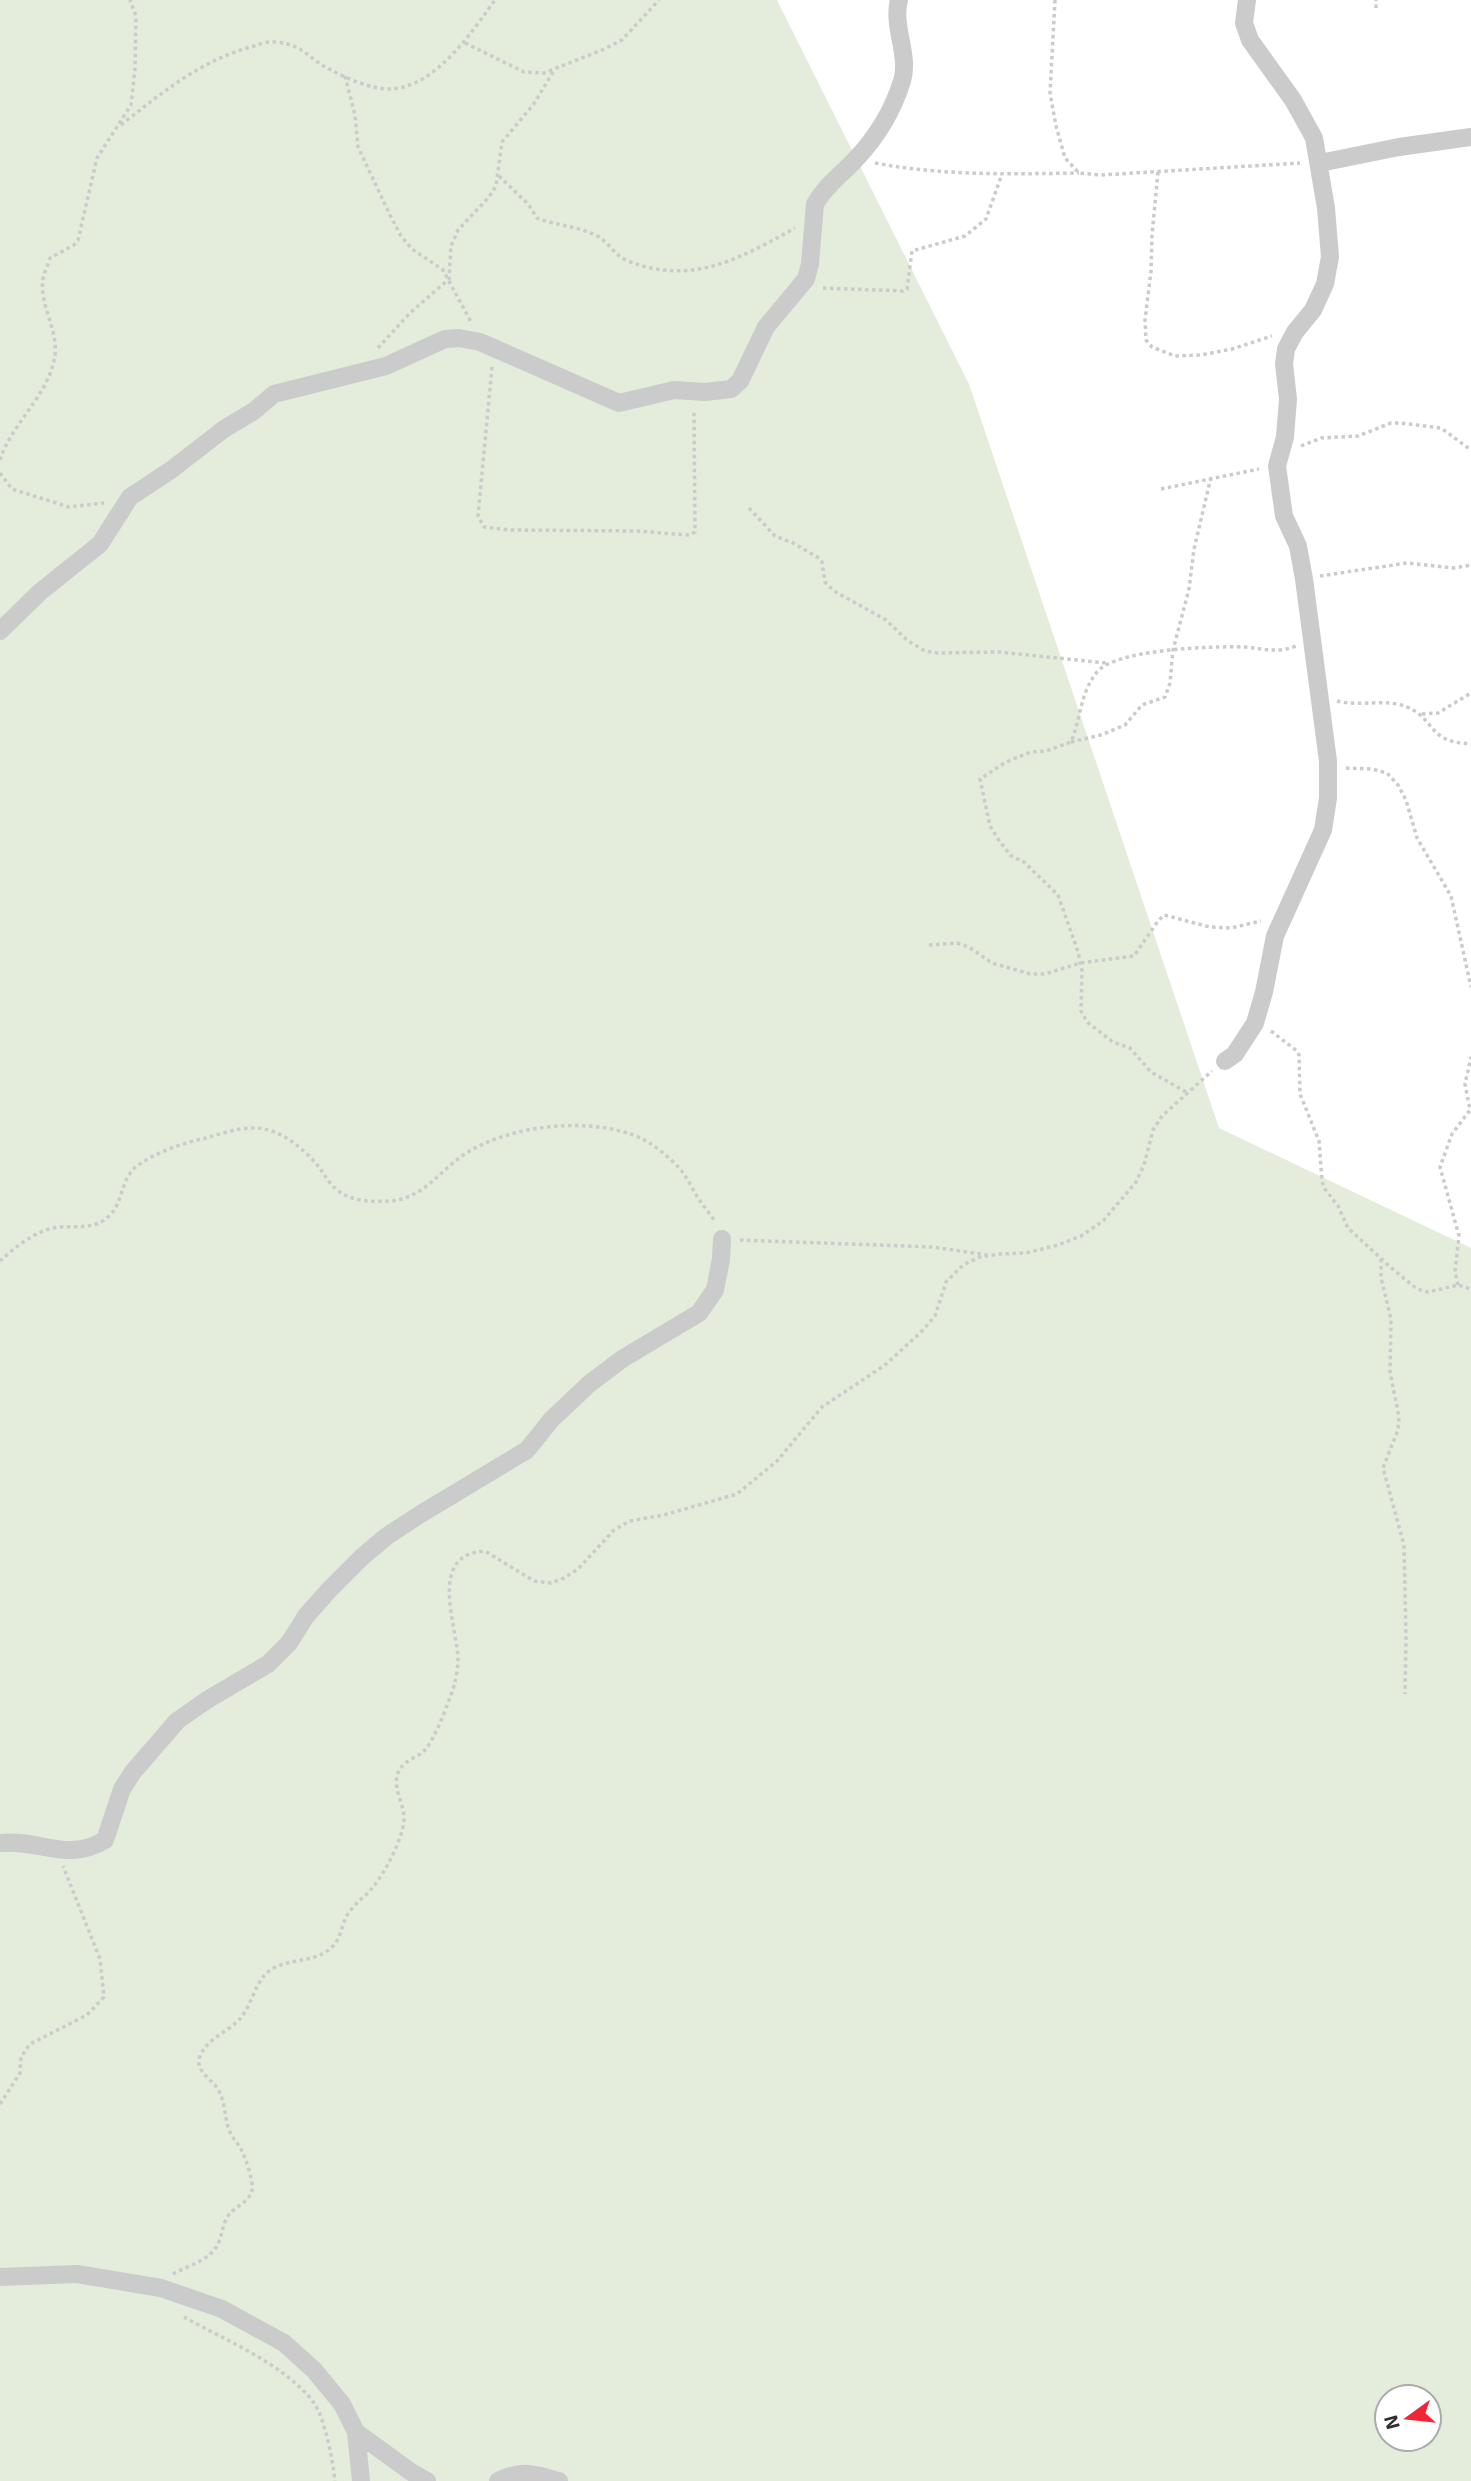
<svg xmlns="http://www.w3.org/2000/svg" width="1471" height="2481" viewBox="0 0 1471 2481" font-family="'Exo 2',sans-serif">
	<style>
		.green { fill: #e4ecdb; fill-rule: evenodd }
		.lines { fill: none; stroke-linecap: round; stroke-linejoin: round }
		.path { stroke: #cbcbcb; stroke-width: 3.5; stroke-dasharray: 3.5 3.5; stroke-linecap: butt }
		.minor { stroke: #cbcbcb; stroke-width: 18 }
	</style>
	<rect width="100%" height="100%" fill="#fff"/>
	<path class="green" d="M0 0H777L969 384 1219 1128 1471 1248V2481H0ZM1387 2397H1429V2439H1387Z"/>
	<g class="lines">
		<path class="path" d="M1055 0 1050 93 1056 126 1065 158 1079 173 1101 175 1300 163
			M1376 8V0
			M465 43 524 72 544 73 602 50 622 40 659 0
			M345 76 355 115 358 147 390 215 401 236 412 249 443 270 471 322
			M121 125C163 92 201 60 254 46 260 44 268 41 275 42 304 44 308 59 331 70 348 79 373 90 392 89 436 86 472 32 495 0
			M875 163C946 176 1008 174 1079 173
			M1158 172 1152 235 1151 271 1145 320 1146 340 1152 347 1175 356 1201 355 1232 349 1272 336
			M499 176 528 204 537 218C557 226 580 226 599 237 610 244 615 256 628 261 692 286 739 259 795 228
			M823 288 903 291 907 289 912 251 965 236 986 219 1002 174
			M378 348 410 313 449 279 451 246 458 230 489 197 496 186 502 142 533 105 555 69
			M492 367 478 516 484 527 510 530 636 531 689 535 695 532 694 410
			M1301 446 1321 438 1358 436 1391 423H1400L1441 428 1471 450
			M0 460C12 422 49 396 55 355 58 329 39 304 43 279 44 272 48 265 50 258L74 245 78 240 97 158 131 105 135 69 136 16 130 0
			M0 473 12 489 69 507 104 503
			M1161 489 1259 469
			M749 508 775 536 793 543 819 558 822 562 825 582 834 591 886 620 908 641 925 651 938 653 999 652 1106 663
			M1320 576 1407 563 1454 568 1471 565
			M1337 701C1360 707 1386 698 1407 707 1427 715 1430 731 1444 738 1453 743 1462 743 1471 744
			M1422 714 1438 713 1471 693
			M1071 742 1101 735 1125 725 1142 705 1165 697 1170 683 1173 650 1189 589 1194 549 1211 477
			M1346 768 1372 769 1387 773 1398 785 1406 800 1417 838 1451 896 1471 987
			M929 945 957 943 969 947 992 963 1030 974H1045L1080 963 1134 956 1158 921 1164 915 1210 927 1231 928 1261 921
			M1271 1031 1297 1051 1299 1055 1300 1094 1319 1141 1322 1181 1324 1188 1338 1206 1348 1228 1389 1266 1417 1289 1428 1292 1458 1285 1471 1289
			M1186 1092 1151 1072 1130 1048 1113 1042 1087 1022 1081 1011 1082 971 1078 952 1058 895 1024 862 1011 856 998 839 990 826 980 779 1006 762 1031 752 1046 751 1071 742C1081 718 1080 693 1097 672 1116 649 1212 646 1243 647 1263 648 1276 654 1296 646
			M740 1240 932 1247 987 1255
			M1381 1259V1278L1391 1319 1390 1372 1399 1417 1398 1430 1383 1468 1404 1545 1406 1637 1405 1694
			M0 1261C14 1248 34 1232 53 1228 72 1224 93 1232 109 1216 124 1202 120 1179 137 1166 156 1152 183 1143 206 1138 220 1134 237 1128 252 1128 279 1127 303 1148 319 1167 324 1174 328 1182 335 1188 349 1202 372 1202 390 1201 424 1198 438 1172 465 1154 510 1124 599 1114 648 1142 658 1148 672 1160 680 1169 688 1178 693 1191 700 1201 705 1208 711 1215 715 1222
			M1458 1285 1455 1271 1459 1236 1440 1167 1452 1134 1470 1110 1465 1084 1471 1057
			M0 2104 20 2073 21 2057 30 2044 87 2015 104 1997 100 1959 63 1866
			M173 2274C187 2266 208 2261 217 2246 222 2237 222 2225 228 2216 235 2206 250 2202 252 2190 254 2181 245 2157 241 2149 238 2143 232 2138 230 2132 224 2119 226 2104 219 2091 213 2079 194 2072 200 2056 207 2039 227 2032 239 2020 252 2006 254 1983 269 1971 288 1957 315 1964 332 1947 342 1938 341 1924 348 1914 355 1903 366 1896 373 1887 385 1873 403 1838 404 1820 405 1805 392 1788 398 1773 402 1761 417 1758 425 1750 435 1739 451 1697 455 1682 456 1676 458 1668 458 1661 458 1627 426 1554 485 1551L534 1581 551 1583 564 1578 578 1569 614 1530 630 1521 664 1515 737 1494 777 1461 822 1407 885 1365 921 1332 935 1316 946 1282 963 1265 980 1257 999 1254 1026 1253 1058 1245 1081 1236 1103 1221 1136 1182 1144 1165 1153 1130 1162 1116 1212 1071
			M184 2317C225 2340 286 2365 314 2403 325 2419 333 2461 335 2481"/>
		<path class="minor" d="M1320 163 1399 147 1471 137
			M0 631 40 592 100 544 130 497 171 470 224 429 254 411 274 394 386 366 445 339 459 338 480 342 619 403 674 390 705 392 731 389 740 381 766 327 806 279 810 264 815 204C825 186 841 175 855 160 876 138 893 110 902 81 910 55 892 27 899 0
			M1225 1061 1235 1054 1255 1023 1264 992 1275 936 1323 830 1328 798V761L1304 579 1298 546 1284 516 1277 466 1285 437 1288 399 1284 364 1286 349 1295 332 1313 310 1325 284 1330 257 1326 208 1314 138 1293 100 1250 40 1244 23 1247 0
			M0 1843C42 1839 66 1863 105 1840L122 1789 133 1772 177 1721 207 1700 268 1664 289 1643 306 1616 330 1589 362 1557 387 1536 419 1515 527 1450 551 1420 589 1384 622 1359 699 1313 715 1290 721 1259 722 1239
			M0 2277 77 2274 161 2288 222 2309 284 2343 314 2370 342 2404 356 2432 361 2481
			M356 2432 411 2472 427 2481
			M498 2481C523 2469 533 2474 559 2481"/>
	</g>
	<g transform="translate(1408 2418) rotate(255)"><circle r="33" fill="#ffffff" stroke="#ababab" stroke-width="2"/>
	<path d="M0-5L12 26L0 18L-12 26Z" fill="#f02536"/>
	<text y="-10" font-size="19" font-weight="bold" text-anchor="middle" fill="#2e2e2e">N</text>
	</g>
</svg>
